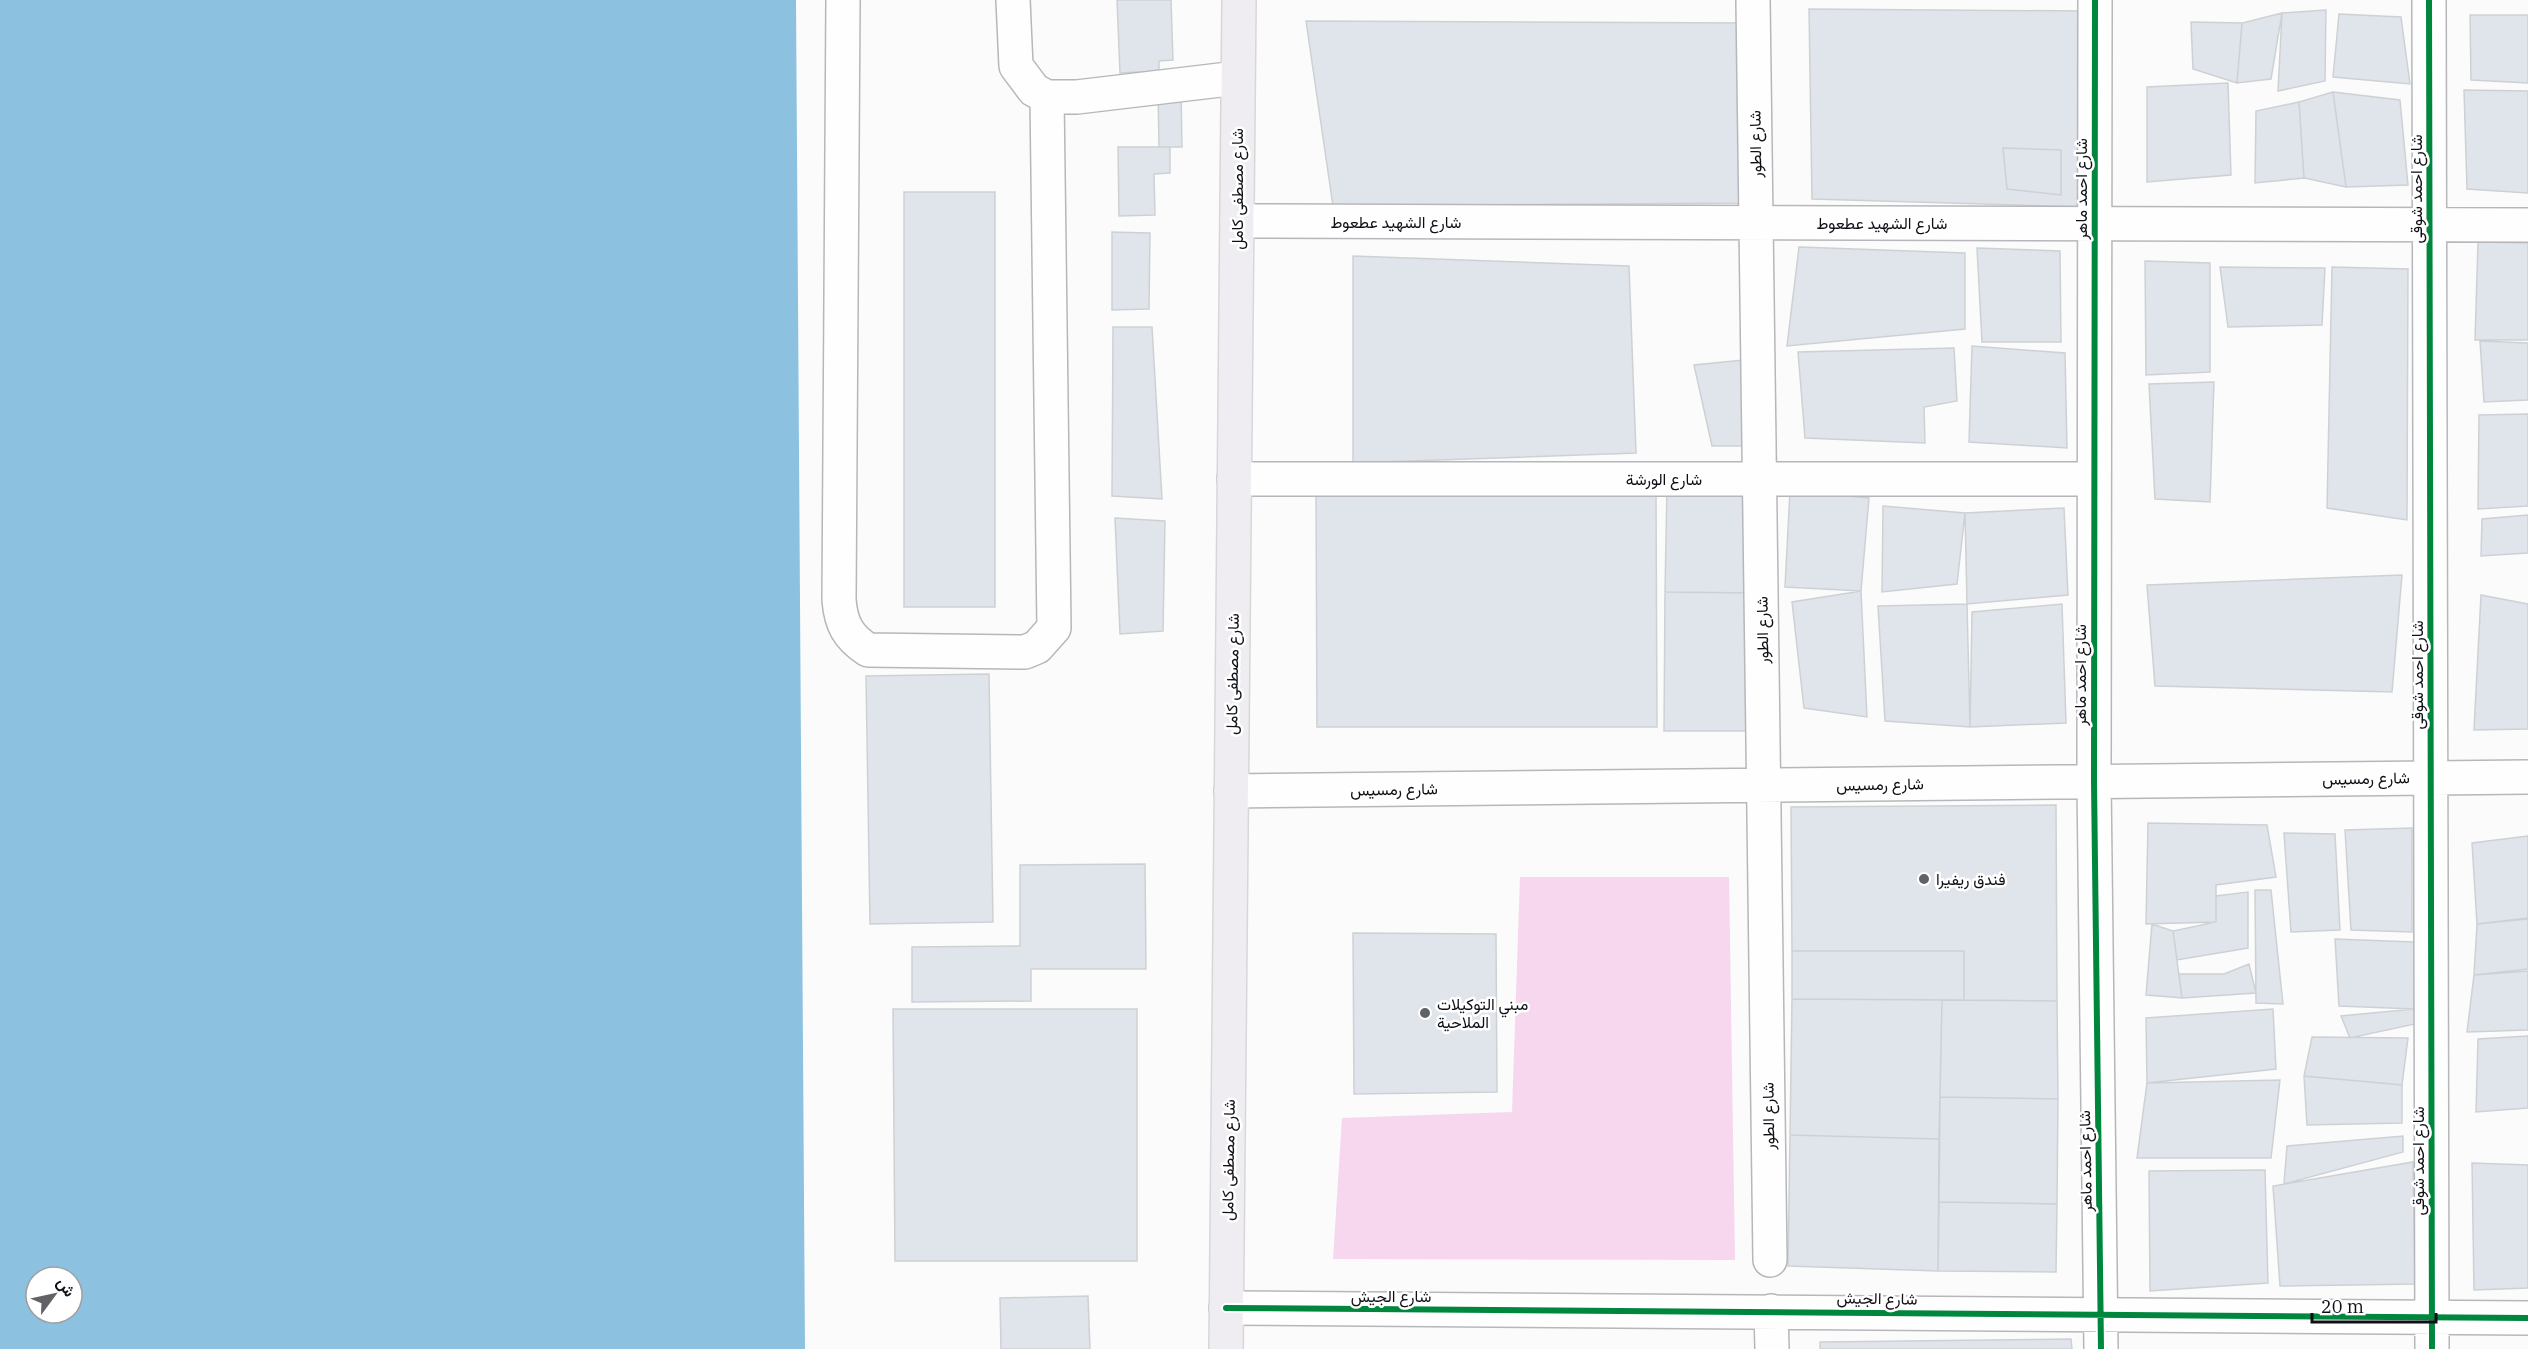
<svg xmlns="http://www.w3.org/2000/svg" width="2528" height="1349" viewBox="0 0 2528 1349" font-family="'IBM Plex Serif',Vazirmatn,serif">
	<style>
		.green { fill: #f6d7ed }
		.water { fill: #8cc2e0; fill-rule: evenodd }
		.building { fill: #e0e4eb; stroke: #ced1d4; stroke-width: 1.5 }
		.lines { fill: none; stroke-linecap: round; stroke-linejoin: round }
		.minor-casing { stroke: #b7b7bb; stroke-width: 36 }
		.major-casing { stroke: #d7d7d8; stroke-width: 36 }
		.minor { stroke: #fefefe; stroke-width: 33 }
		.major { stroke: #efedf1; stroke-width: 33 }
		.cycleway-casing { stroke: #fff; stroke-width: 10 }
		.cycleway { stroke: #00873e; stroke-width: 6 }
		.poi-dot { fill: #626266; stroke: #fff; stroke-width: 2 }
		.labels { text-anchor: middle; stroke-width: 5; stroke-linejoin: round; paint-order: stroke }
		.street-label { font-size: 16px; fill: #0f0f16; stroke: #fff }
		.poi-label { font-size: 16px; fill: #0f0f16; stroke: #fff; text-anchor: start }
	</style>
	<rect width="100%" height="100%" fill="#fbfbfb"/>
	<path class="green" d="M1520 877H1729L1735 1260 1333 1259 1342 1118 1512 1112Z"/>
	<path class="water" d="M0 0H796L805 1349H0ZM36 1277H72V1313H36Z"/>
	<path class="building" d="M1117 0H1171L1173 60 1159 61V71L1120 73Z
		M1809 9 2084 11 2086 207 1812 199Z
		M2326 10 2325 81 2278 91 2282 13Z
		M2282 13 2271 79 2237 83 2242 23Z
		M2339 14 2401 17 2410 84 2333 77Z
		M2470 15H2528V83L2471 80Z
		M1306 21 1749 23V203L1333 206Z
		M2191 22 2242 23 2237 83 2193 69Z
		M2228 83 2231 175 2147 182V87Z
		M1158 89H1181L1182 147H1159Z
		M2464 90 2528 91V193L2467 189Z
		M2333 92 2400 100 2408 185 2346 187Z
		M2333 92 2346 187 2304 178 2299 102Z
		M2299 102 2304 178 2255 183 2256 111Z
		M1118 147H1170V173L1154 174 1155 215 1119 216Z
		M2003 148 2061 150V195L2007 189Z
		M904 192H995V607H904Z
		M1112 232 1150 233 1149 309 1112 310Z
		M2478 242 2528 243V340H2475Z
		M1799 247 1965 253V329L1787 346Z
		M1977 248 2060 251 2061 342H1982Z
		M1353 256 1629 266 1636 453 1353 463Z
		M2145 261 2210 263V372L2146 375Z
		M2220 267 2325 268 2322 325 2228 327Z
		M2332 267 2408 269 2407 520 2327 508Z
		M1113 327H1152L1162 499 1112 496Z
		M2480 341 2528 343V400L2484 402Z
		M1972 346 2065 353 2067 448 1969 442Z
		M1954 348 1957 401 1924 407 1925 443 1805 438 1798 352Z
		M1743 360 1748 446H1712L1694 365Z
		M2214 382 2210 502 2155 499 2149 384Z
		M2528 414V506L2478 509 2479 415Z
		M1667 487H1752L1754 593 1665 592Z
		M1316 491 1656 492 1657 727H1317Z
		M1790 491 1869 498 1861 591 1785 587Z
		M1883 506 1965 513 1957 584 1882 592Z
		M2064 508 2068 595 1967 604 1965 513Z
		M2528 515V553L2481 556 2482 519Z
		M1115 518 1165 521 1163 631 1120 634Z
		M2402 575 2392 692 2155 686 2147 585Z
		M1861 591 1867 717 1804 708 1792 602Z
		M1665 592 1754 593 1753 731H1664Z
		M2481 595 2528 604V729L2474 730Z
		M1967 604 1970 727 1885 721 1878 606Z
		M2062 604 2066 723 1970 727 1972 612Z
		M989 674 993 922 870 924 866 676Z
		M2056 805 2057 1001 1964 1000V951H1792L1791 807Z
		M2148 823 2267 825 2276 877 2216 885V922L2146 924Z
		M2412 828V932L2351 930 2345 830Z
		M2284 833 2335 834 2340 930 2291 932Z
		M2528 836V919L2477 924 2472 843Z
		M1145 864 1146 969H1031V1001L912 1002V947L1020 946V865Z
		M2255 890H2271L2283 1004 2256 1003Z
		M2248 892V948L2177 960 2173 931 2216 922V896Z
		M2528 918V969L2474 975 2477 924Z
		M2152 924 2173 931 2182 998 2146 995Z
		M1353 933 1496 934 1497 1092 1354 1094Z
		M2335 939 2414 942V1009L2339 1006Z
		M1792 951H1964V1000L1792 999Z
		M2249 964 2256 993 2182 998 2179 974H2224Z
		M2528 971V1030L2467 1032 2474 975Z
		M1792 999 1942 1000 1939 1139 1790 1135Z
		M1942 1000 2057 1001 2058 1099 1940 1097Z
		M893 1009H1137V1261H895Z
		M2273 1009 2276 1069 2147 1083 2146 1018Z
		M2414 1009 2415 1024 2350 1038 2341 1016Z
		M2528 1036V1108L2476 1112 2478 1039Z
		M2312 1037 2408 1038 2402 1085 2304 1076Z
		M2304 1076 2402 1085V1123L2307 1125Z
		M2280 1080 2271 1158H2137L2147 1083Z
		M1940 1097 2058 1099 2057 1204 1939 1202Z
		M1790 1135 1939 1139 1938 1271 1788 1266Z
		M2403 1136V1152L2284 1184 2287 1146Z
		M2413 1162 2415 1284 2280 1286 2273 1186Z
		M2472 1163 2528 1165V1288L2474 1290Z
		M2265 1170 2268 1283 2150 1291 2149 1171Z
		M1939 1202 2057 1204 2056 1272 1938 1271Z
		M1088 1296 1090 1349H1001L1000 1298Z
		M2071 1339 2072 1349H1820V1342Z"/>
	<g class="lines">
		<g class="minor-casing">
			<path id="minor" d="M843 0 839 600C841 624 848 637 868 650L1025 652 1037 647 1054 628 1047 97
				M1013 0 1016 66 1034 90 1047 97H1077L1237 78
				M1753 0 1770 1260
				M2095 0 2094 782 2101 1349
				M2429 0 2432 1349
				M1237 221 2528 225
				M1234 479H2094
				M1231 791 2528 777
				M1226 1308 2528 1318
				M1771 1311 1772 1349"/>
		</g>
		<g class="major-casing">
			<path id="major" d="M1226 1349 1239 0"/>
		</g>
		<use href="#minor" class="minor"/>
		<use href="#major" class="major"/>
		<g class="cycleway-casing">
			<path id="cycleway" d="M2095 0 2094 782 2101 1349
				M2429 0 2432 1349
				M1226 1308 2528 1318"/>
		</g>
		<use href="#cycleway" class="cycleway"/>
	</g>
	<g class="poi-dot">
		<circle cx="1924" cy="879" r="6"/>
		<circle cx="1425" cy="1013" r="6"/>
	</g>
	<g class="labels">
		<g class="street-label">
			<text transform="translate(1755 144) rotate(-91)" y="6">شارع الطور</text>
			<text transform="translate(1237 189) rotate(-90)" y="6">شارع مصطفى كامل</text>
			<text transform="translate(2081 189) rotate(-90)" y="6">شارع احمد ماهر</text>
			<text transform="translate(2416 189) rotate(-90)" y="6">شارع احمد شوقى</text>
			<text x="1396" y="228">شارع الشهيد عطعوط</text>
			<text x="1882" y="229">شارع الشهيد عطعوط</text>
			<text x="1664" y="485">شارع الورشة</text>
			<text transform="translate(1762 630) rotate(-91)" y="6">شارع الطور</text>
			<text transform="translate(1232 674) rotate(-89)" y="6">شارع مصطفى كامل</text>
			<text transform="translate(2080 675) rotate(-90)" y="6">شارع احمد ماهر</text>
			<text transform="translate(2417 675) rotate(-90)" y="6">شارع احمد شوقى</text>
			<text transform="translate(2366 778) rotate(-1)" y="6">شارع رمسيس</text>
			<text transform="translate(1880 784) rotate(-1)" y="6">شارع رمسيس</text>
			<text transform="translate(1394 789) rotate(-1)" y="6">شارع رمسيس</text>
			<text transform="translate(1768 1116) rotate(-91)" y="6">شارع الطور</text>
			<text transform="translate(1228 1160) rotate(-89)" y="6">شارع مصطفى كامل</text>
			<text transform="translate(2085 1161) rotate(-91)" y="6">شارع احمد ماهر</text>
			<text transform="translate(2418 1161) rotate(-90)" y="6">شارع احمد شوقى</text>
			<text x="1391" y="1302">شارع الجيش</text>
			<text transform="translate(1877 1298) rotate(1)" y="6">شارع الجيش</text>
		</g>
		<g class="poi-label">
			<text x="1936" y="885">فندق ريفيرا</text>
			<text x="1437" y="1010">مبني التوكيلات<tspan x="1437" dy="18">الملاحية</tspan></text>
		</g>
	</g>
	<g transform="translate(54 1295) rotate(57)"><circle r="28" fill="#ffffff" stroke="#9f9fa2" stroke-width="1.5"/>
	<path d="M0-4.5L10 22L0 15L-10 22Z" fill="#626266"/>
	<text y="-9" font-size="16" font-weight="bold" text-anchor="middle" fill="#0f0f16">ش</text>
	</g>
	<path d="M2312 1313v9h124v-9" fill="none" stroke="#0f0f16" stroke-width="3"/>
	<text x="2321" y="1313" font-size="18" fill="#0f0f16" stroke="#ffffff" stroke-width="4.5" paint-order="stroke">20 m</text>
</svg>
